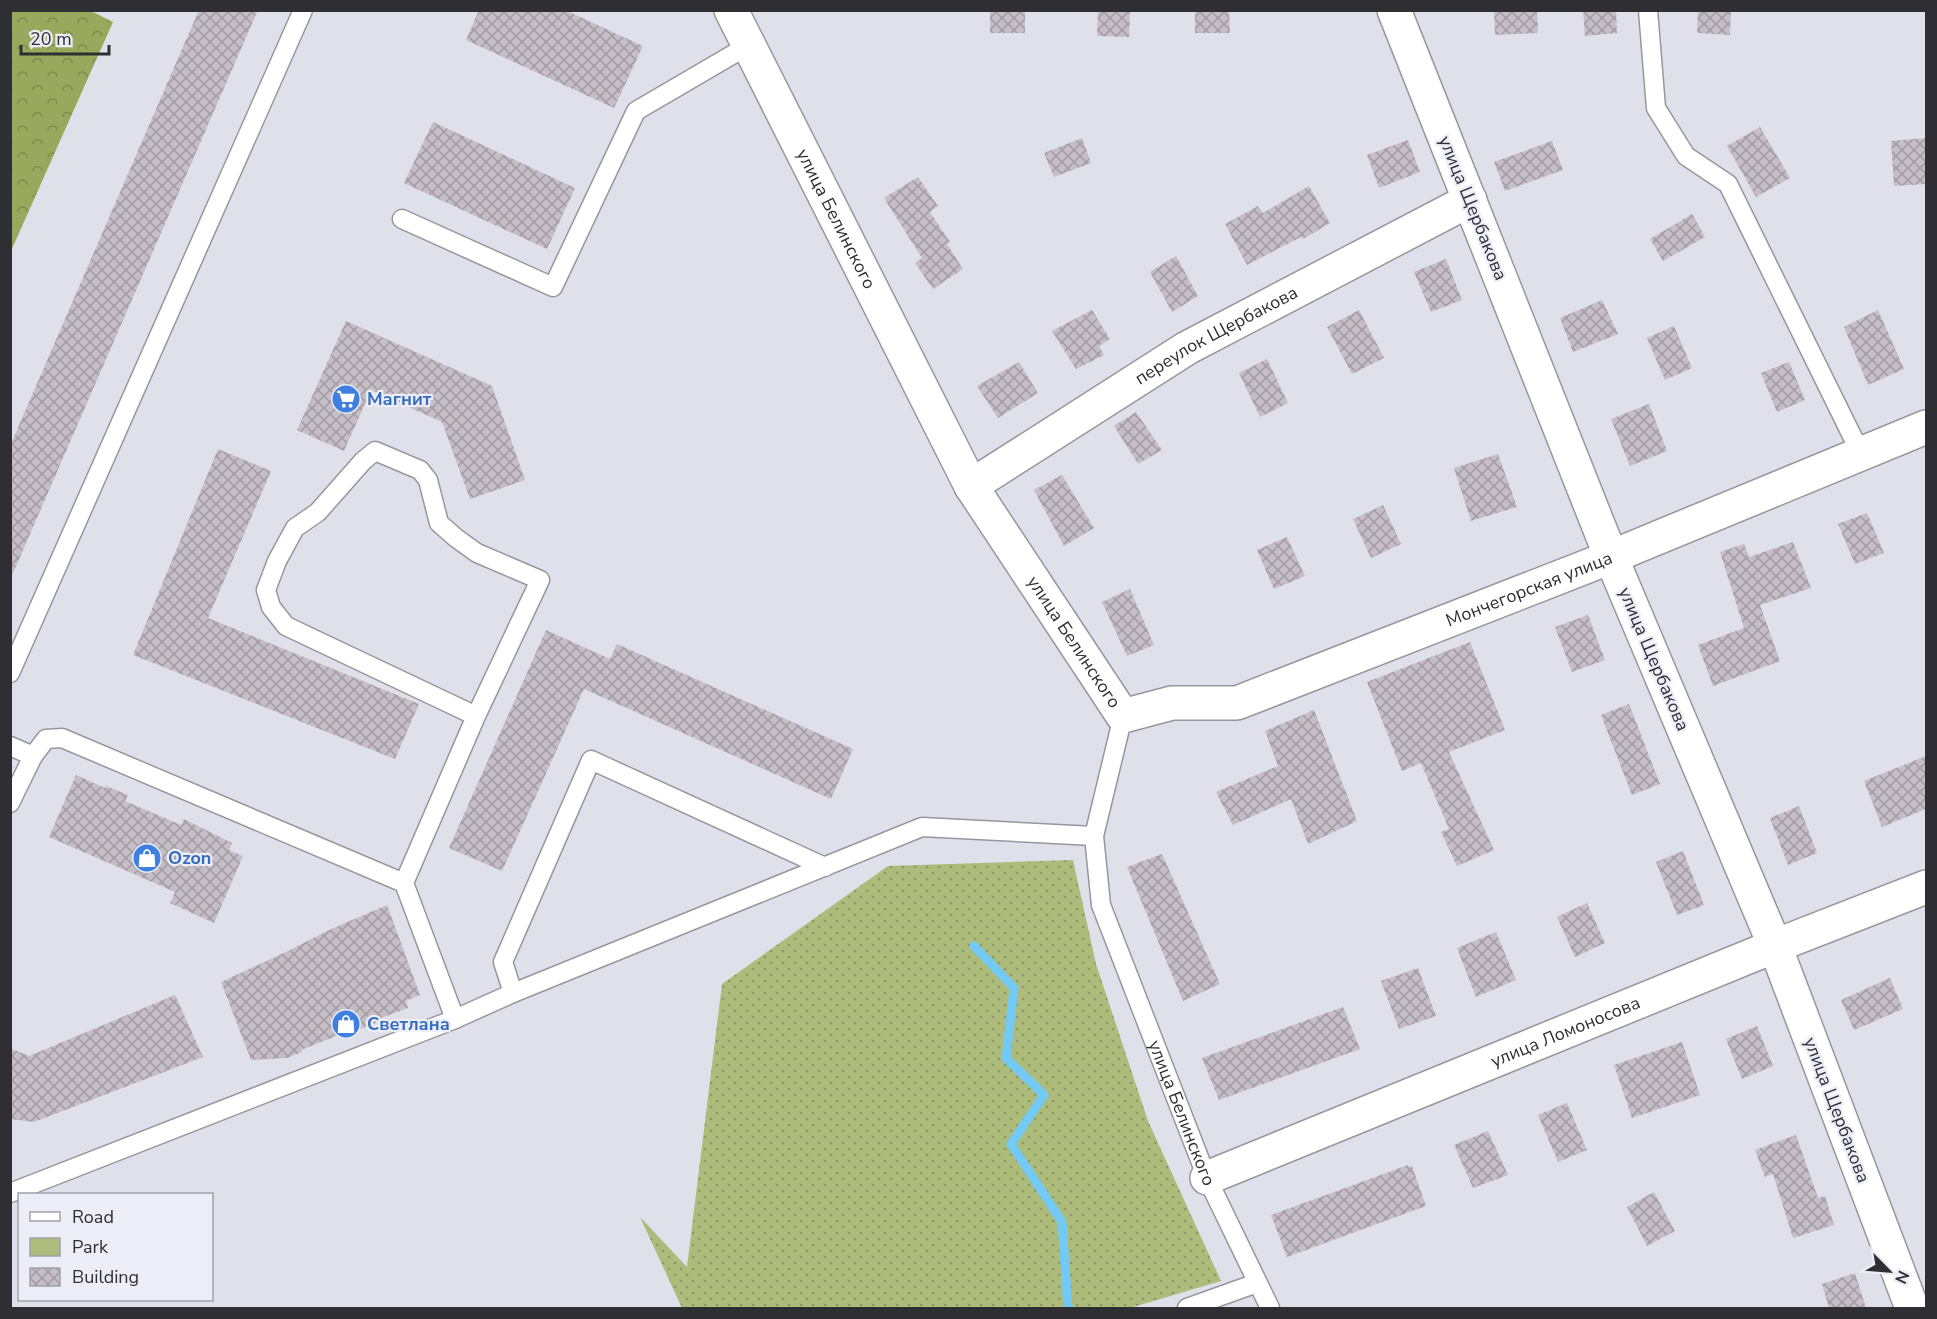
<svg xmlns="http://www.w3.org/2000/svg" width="1937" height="1319" viewBox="0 0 1937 1319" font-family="'Nunito Sans',sans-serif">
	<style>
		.green { fill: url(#green-dots) }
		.forest { fill: url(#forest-crowns) }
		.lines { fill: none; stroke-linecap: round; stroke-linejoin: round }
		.stream { stroke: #72c9f3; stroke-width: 9 }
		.building { fill: url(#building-cross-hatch) }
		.lane-casing { stroke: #9796a0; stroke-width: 21 }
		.street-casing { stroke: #9796a0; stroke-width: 36 }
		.secondary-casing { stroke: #9796a0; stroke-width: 36 }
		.lane { stroke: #fff; stroke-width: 18 }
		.street { stroke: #fff; stroke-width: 33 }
		.secondary { stroke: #fff; stroke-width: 33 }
		.labels { text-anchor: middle; stroke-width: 4.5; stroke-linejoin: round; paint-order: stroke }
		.street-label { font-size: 18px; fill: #2f2f33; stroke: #ededf8 }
		.shop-label { font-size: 18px; font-weight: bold; fill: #366cbe; stroke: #ededf8; text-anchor: start }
	</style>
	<defs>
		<pattern id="green-dots" width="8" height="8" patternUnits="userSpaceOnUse" patternTransform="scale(1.5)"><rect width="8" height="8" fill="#adbc7b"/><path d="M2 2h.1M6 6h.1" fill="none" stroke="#8d9965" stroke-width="1.8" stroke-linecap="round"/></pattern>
		<pattern id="forest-crowns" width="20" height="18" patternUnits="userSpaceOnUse" patternTransform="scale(1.5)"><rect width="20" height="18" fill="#98a95d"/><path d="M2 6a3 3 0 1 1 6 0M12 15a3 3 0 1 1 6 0" fill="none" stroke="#7c8a4d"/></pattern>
		<pattern id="building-cross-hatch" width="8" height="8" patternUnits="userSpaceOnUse" patternTransform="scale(1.5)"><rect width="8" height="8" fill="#c6bec6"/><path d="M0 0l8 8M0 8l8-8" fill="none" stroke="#a19ba1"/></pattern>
	</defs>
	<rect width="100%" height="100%" fill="#e0e0eb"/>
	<path class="green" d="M1073 860 1096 964 1148 1121 1221 1281 1130 1308H682L640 1217 687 1267 722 984 888 866Z"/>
	<path class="forest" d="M11 10 91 11 113 22 11 251Z"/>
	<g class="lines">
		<path class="stream" d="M974 946 1014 988 1006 1058 1044 1095 1011 1144 1062 1222 1068 1308"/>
	</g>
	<path class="building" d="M199 10H258L10 580V446Z
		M479 10H565L643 46 614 108 466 40Z
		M990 10H1025V33H990Z
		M1098 10H1130L1129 37 1097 36Z
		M1195 10H1229L1230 33H1195Z
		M1494 10H1537L1538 33 1495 35Z
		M1583 10H1616L1617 33 1585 36Z
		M1698 10H1731L1730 35 1697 33Z
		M433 122 575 188 547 249 404 183Z
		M1760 127 1790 178 1756 197 1727 146Z
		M1082 138 1091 163 1054 177 1044 153Z
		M1926 138V184L1894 186 1891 141Z
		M1408 140 1420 172 1379 188 1367 155Z
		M1552 141 1563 170 1505 191 1494 162Z
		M918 177 938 206 930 212 950 242 947 244 963 269 933 289 915 263 922 258 884 198Z
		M1309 186 1330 223 1303 239 1301 237 1247 265 1225 224 1258 206 1263 213Z
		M1692 214 1705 237 1663 261 1650 239Z
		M1176 256 1198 296 1172 312 1150 272Z
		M1446 259 1462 300 1431 312 1414 272Z
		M1602 300 1618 334 1573 352 1560 318Z
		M1092 310 1110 339 1099 346 1104 355 1076 369 1052 331Z
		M1359 310 1384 358 1352 374 1327 327Z
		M1878 310 1904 369 1868 385 1844 327Z
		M346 321 492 386 525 480 470 499 442 422 371 390 344 451 297 430Z
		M1674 326 1692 368 1665 380 1647 338Z
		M1267 359 1288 403 1260 417 1239 373Z
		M1019 362 1038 393 998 418 977 386Z
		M1789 362 1805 400 1777 412 1761 373Z
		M1649 404 1667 451 1630 466 1611 419Z
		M1136 412 1162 450 1138 464 1114 426Z
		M218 449 271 471 208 618 419 704 395 759 133 655Z
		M1498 454 1517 507 1471 521 1454 468Z
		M1062 475 1094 528 1064 546 1034 490Z
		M1383 505 1401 544 1371 558 1353 519Z
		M1867 513 1884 553 1855 564 1838 524Z
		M1287 537 1305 576 1274 589 1257 550Z
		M1793 542 1811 588 1760 605 1780 661 1713 686 1698 645 1744 628 1720 552 1744 544 1749 557Z
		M1130 589 1154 645 1127 656 1102 602Z
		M1588 615 1605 660 1572 672 1555 627Z
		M546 630 610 659 617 644 853 749 831 799 584 689 502 871 449 848Z
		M1470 642 1505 730 1449 752 1494 850 1457 866 1441 832 1449 829 1421 763 1402 771 1367 682Z
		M1629 704 1660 784 1632 795 1601 715Z
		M1314 710 1357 821 1308 844 1291 799 1233 825 1216 792 1278 766 1265 731Z
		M1926 756V809L1882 827 1864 781Z
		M76 775 105 788 106 786 128 795 125 801 181 825 184 819 232 843 229 850 243 856 214 923 170 903 175 892 49 837Z
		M1799 806 1817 853 1788 865 1770 818Z
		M1683 851 1704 905 1677 915 1656 862Z
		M1162 854 1220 984 1183 1001 1127 867Z
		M1587 903 1605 943 1575 957 1557 917Z
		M387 905 420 995 406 1001 408 1008 381 1018V1021L360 1029 359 1027 301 1050 302 1052 287 1058 251 1060 221 982 286 952 329 930Z
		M1496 932 1516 980 1476 997 1457 948Z
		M1418 968 1436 1016 1399 1029 1381 981Z
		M1890 978 1903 1009 1854 1030 1841 1000Z
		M175 995 203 1057 34 1122 10 1119V1048L29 1056Z
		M1343 1007 1360 1049 1219 1100 1202 1058Z
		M1757 1026 1773 1066 1742 1079 1726 1039Z
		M1682 1042 1700 1095 1632 1118 1614 1065Z
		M1567 1103 1587 1150 1558 1162 1538 1115Z
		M1488 1131 1508 1175 1473 1188 1454 1145Z
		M1796 1135 1818 1198 1825 1196 1834 1225 1793 1238 1773 1174 1765 1177 1755 1150Z
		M1408 1165 1409 1167 1412 1166 1426 1206 1287 1257 1271 1215Z
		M1654 1192 1675 1231 1647 1246 1627 1207Z
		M1855 1273 1866 1308H1829L1822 1284Z"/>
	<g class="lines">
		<g class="lane-casing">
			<g id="lane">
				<path d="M1648 10 1656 108 1686 156 1728 184 1861 454"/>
				<path d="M402 219 553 287 636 111 749 45"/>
				<path d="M10 673 303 10"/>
				<path id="s1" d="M1123 716 1094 836 1101 905 1207 1178 1270 1308"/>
				<path d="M10 746 33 756"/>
				<path d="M10 803 33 756 46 739 62 738 404 883"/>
				<path d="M513 993 503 962 591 760 825 867"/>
				<path d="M455 1019 404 883 476 716 540 580 477 553 456 538 439 523 428 480 420 470 375 451 363 461 318 512 295 528 277 561 266 590 271 607 286 626 476 716"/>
				<path d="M10 1193 455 1019 513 993 922 827 1094 836"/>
				<path d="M1187 1308 1257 1283"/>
			</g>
		</g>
		<g class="street-casing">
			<g id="street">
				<path id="s2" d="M731 10 971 486 1123 716 1172 703H1237L1611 557 1926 427"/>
				<path id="s3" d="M971 486 1187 348 1470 200"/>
				<path id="s4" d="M1207 1178 1775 946 1611 557 1394 10"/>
			</g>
		</g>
		<g class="secondary-casing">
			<path id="secondary" d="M1912 1308 1775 946 1926 887"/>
		</g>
		<use href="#lane" class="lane"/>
		<use href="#street" class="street"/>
		<use href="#secondary" class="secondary"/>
	</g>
	<defs>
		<g id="supermarket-disc" transform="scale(1.5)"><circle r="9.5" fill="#3f7fe0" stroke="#ededf8"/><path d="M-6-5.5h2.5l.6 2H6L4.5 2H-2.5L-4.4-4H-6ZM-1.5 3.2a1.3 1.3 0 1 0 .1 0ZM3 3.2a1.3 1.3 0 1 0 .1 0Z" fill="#fff"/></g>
		<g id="shop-disc" transform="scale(1.5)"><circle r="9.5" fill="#3f7fe0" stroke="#ededf8"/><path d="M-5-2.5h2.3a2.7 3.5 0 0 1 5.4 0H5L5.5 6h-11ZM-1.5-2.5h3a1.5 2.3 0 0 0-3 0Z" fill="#fff"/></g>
	</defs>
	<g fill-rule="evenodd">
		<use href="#supermarket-disc" x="346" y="399"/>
		<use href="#shop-disc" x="147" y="858"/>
		<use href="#shop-disc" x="346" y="1024"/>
	</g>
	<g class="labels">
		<g class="street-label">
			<text transform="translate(1473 208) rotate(68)" y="6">улица Щербакова</text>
			<text dy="6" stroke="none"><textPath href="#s2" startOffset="234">улица Белинского</textPath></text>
			<text dy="6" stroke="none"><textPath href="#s3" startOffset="288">переулок Щербакова</textPath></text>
			<text dy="6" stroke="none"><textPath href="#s2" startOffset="1238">Мончегорская улица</textPath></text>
			<text dy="6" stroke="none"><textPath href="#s2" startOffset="720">улица Белинского</textPath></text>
			<text transform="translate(1654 659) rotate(67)" y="6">улица Щербакова</text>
			<text dy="6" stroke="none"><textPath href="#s4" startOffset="387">улица Ломоносова</textPath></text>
			<text transform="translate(1837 1110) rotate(69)" y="6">улица Щербакова</text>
			<text dy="6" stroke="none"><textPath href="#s1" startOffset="416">улица Белинского</textPath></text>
		</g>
		<g class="shop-label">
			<text x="367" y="405">Магнит</text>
			<text x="168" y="864">Ozon</text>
			<text x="367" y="1030">Светлана</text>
		</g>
	</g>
	<rect width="1937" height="1319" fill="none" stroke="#2f2f33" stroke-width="24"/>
	<rect x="18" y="1193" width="195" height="108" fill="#ededf8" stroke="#a1a1a9" stroke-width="1.5"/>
	<rect x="30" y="1212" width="30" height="9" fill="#ffffff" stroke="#a1a1a9" stroke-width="1.5"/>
	<text x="72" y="1223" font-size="18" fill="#2f2f33">Road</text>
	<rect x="30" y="1238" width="30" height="18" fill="#adbc7b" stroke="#a1a1a9" stroke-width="1.5"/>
	<text x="72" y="1253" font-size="18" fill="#2f2f33">Park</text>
	<rect x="30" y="1268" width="30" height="18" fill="url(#building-cross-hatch)" stroke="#a1a1a9" stroke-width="1.5"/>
	<text x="72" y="1283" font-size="18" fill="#2f2f33">Building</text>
	<g transform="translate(1889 1271) rotate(115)" stroke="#ededf8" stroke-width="4.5" paint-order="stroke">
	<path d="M0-4.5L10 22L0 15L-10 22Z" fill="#2f2f33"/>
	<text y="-9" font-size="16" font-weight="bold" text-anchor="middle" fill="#2f2f33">N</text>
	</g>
	<path d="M21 45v9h88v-9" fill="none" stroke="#2f2f33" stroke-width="3"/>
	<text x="30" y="45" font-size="18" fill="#2f2f33" stroke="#ededf8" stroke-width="4.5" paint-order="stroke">20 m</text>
</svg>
